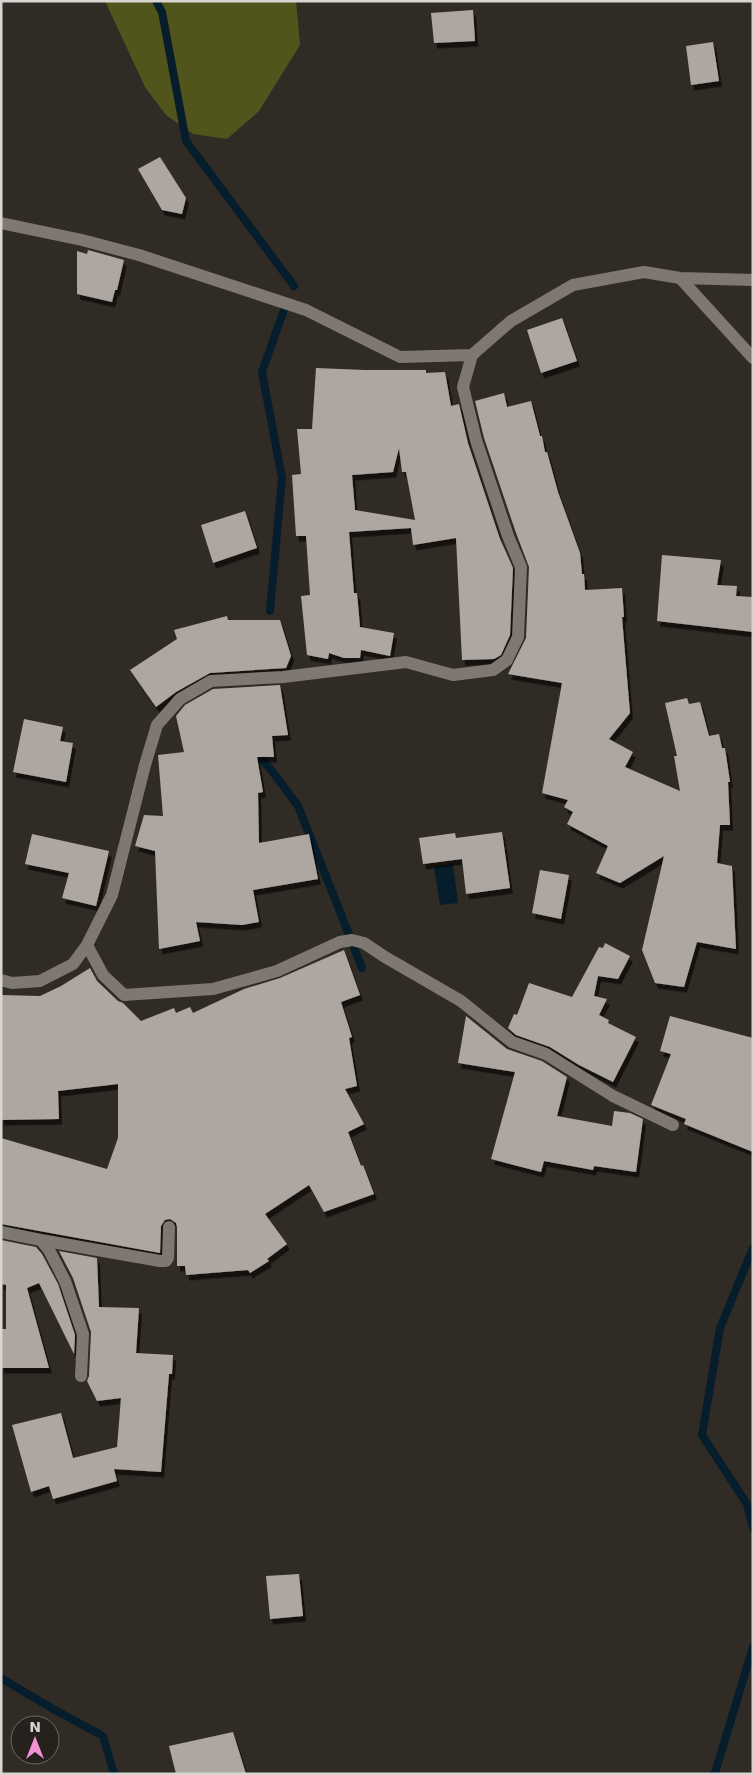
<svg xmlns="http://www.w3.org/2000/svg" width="754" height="1775" viewBox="0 0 754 1775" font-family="'DejaVu Sans',sans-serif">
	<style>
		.forest { fill: #51551c }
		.water { fill: #061d2b }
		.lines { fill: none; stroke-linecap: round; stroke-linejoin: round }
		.stream { stroke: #061d2b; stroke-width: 8 }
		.building { fill: #aea7a1; fill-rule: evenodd; filter: url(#shadow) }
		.minor { stroke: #7f7872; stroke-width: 12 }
	</style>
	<defs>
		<filter id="shadow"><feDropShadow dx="3" dy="5.5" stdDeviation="0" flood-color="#0009"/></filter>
	</defs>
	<rect width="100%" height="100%" fill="#312b26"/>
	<path class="forest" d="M105 1H296L300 45 259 111 227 139 193 134 166 115 145 87Z"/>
	<path class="water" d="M453 864 458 903 440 905 434 867Z"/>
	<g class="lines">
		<path class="stream" d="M156 1 162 12 186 141 294 286
			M270 611 282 478 262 372 285 307
			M262 760 272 771 298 806 350 937
			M353 945 362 968
			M753 1248 720 1328 702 1435 747 1504 753 1528
			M1 1678 53 1709 103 1736 114 1774
			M713 1774 715 1773 753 1647"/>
	</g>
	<path class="building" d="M473 10 475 41 434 43 431 13Z
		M713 42 719 81 691 85 686 46Z
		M160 157 186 198 182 214 162 210 138 169Z
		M88 250 124 260 117 290H115L112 302 77 294V251L87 254Z
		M562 318 577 361 541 373 527 330Z
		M316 368 365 370H426V373L445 372 451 406 459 404 468 443 500 539 513 568 510 635 501 655 494 659 462 660 456 538 413 545 411 528 349 532 354 593H357L360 627 394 633 390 656 361 650 360 658H344L329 653 328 659 307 655 301 596 310 595 306 536H296L292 475 301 474 297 429H312ZM399 448 402 472H406L415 520 355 510 352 475 393 472Z
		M504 393 507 407 531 401 540 436H542L545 452H547L558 492 580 553 582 574H584L585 590 622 588 624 617H622L630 713 609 739 633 752 625 767 680 791 674 756H677L665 703 687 698 689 704 700 702 709 736 719 734 722 748H725L730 782H728L730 825H720L717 863 732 866 736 949 697 942 684 987 655 983 642 950 664 856 620 883 596 873 608 846 567 824 573 812 564 807 568 800 542 793 562 683 508 674 526 638 529 567 516 533 484 438 475 401Z
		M245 511 257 548 213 563 201 525Z
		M662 555 721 560 717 585 737 586 736 596 753 597V632L657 621Z
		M227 616 228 620H280L291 656 286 668 210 673 176 692 156 707 130 670 177 639 174 630Z
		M280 685 288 735 272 736 274 757H257L263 792 258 793 259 843 309 834 318 879 253 890 259 922 242 925 196 922 200 941 159 949 155 851 135 846 144 815 163 816 158 755 184 752 176 716 185 705 213 689Z
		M24 719 63 727 60 741 73 743 66 782 13 772Z
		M502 832 510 888 466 894 462 859 423 864 419 838 455 833 456 838Z
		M32 834 109 851 96 906 62 898 69 873 25 864Z
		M540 870 569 875 561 919 532 913Z
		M605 943 630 956 618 979 598 976 594 996 607 999 599 1015 609 1020 608 1023 636 1037 613 1082 579 1065 550 1047 516 1035 508 1028 514 1014 517 1015 529 983 572 997 599 947 603 948Z
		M344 950 360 995 341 1002 352 1037 349 1038 357 1086 345 1089 364 1124 348 1132 361 1166 363 1165 374 1194 324 1212 309 1185 265 1214 287 1244 267 1259 269 1261 250 1273 248 1270 186 1275 185 1266H177V1227L176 1223 170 1219 165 1220 161 1226 160 1253 1 1224V1138L107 1169 118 1138V1084L58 1091 59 1119 1 1120V995L40 996 61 986 90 968 97 981 118 1001 123 1003 141 1021 174 1008 176 1013 190 1007 193 1013 244 989 280 978Z
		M466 1016 507 1049 542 1061 567 1077 557 1116 612 1126 614 1111 630 1113 643 1119 636 1172 594 1166 593 1170 544 1161 541 1172 491 1159 515 1072 458 1063Z
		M670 1016 753 1038V1152L684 1124 686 1119 651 1105 671 1054 660 1051Z
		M1 1240 36 1247 42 1254 58 1284 75 1335 74 1354 39 1283 27 1288 49 1368H1V1329H6V1285L1 1284Z
		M59 1251 97 1258 99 1307 139 1308 136 1353 173 1355 172 1374H169L161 1472 114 1469 117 1481 53 1499 49 1486 31 1492 12 1425 61 1413 73 1458 117 1447 121 1398 97 1401 87 1381 89 1376 91 1332 73 1278Z
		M299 1574 303 1616 270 1619 266 1576Z
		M233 1732 246 1774H176L169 1746Z"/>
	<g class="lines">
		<path class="minor" d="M1 223 82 240 139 255 306 310 400 357 472 355
			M680 278 753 358
			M87 945 103 975 124 995 213 989 277 971 340 942 352 940 364 943 385 957 461 1001 512 1042 546 1054 613 1096 673 1125
			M1 980 12 983 40 981 73 964 87 945 112 895 145 765 157 725 180 699 211 681 283 677 406 662 453 675 493 670 507 660 518 637 521 567 508 536 476 440 463 387 472 355 511 321 573 285 644 272 680 278 753 280
			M1 1232 41 1240 49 1250 65 1281 83 1334 81 1376
			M41 1240 160 1261H166L168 1258 169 1227"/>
	</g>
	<rect width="754" height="1775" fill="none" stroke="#d8d5d2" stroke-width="5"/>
	<g transform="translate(35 1740)"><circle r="24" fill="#27211d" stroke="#6e6965"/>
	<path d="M0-4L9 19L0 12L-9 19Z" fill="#f391d5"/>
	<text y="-8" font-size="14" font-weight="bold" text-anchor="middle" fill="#d8d5d2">N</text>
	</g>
</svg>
